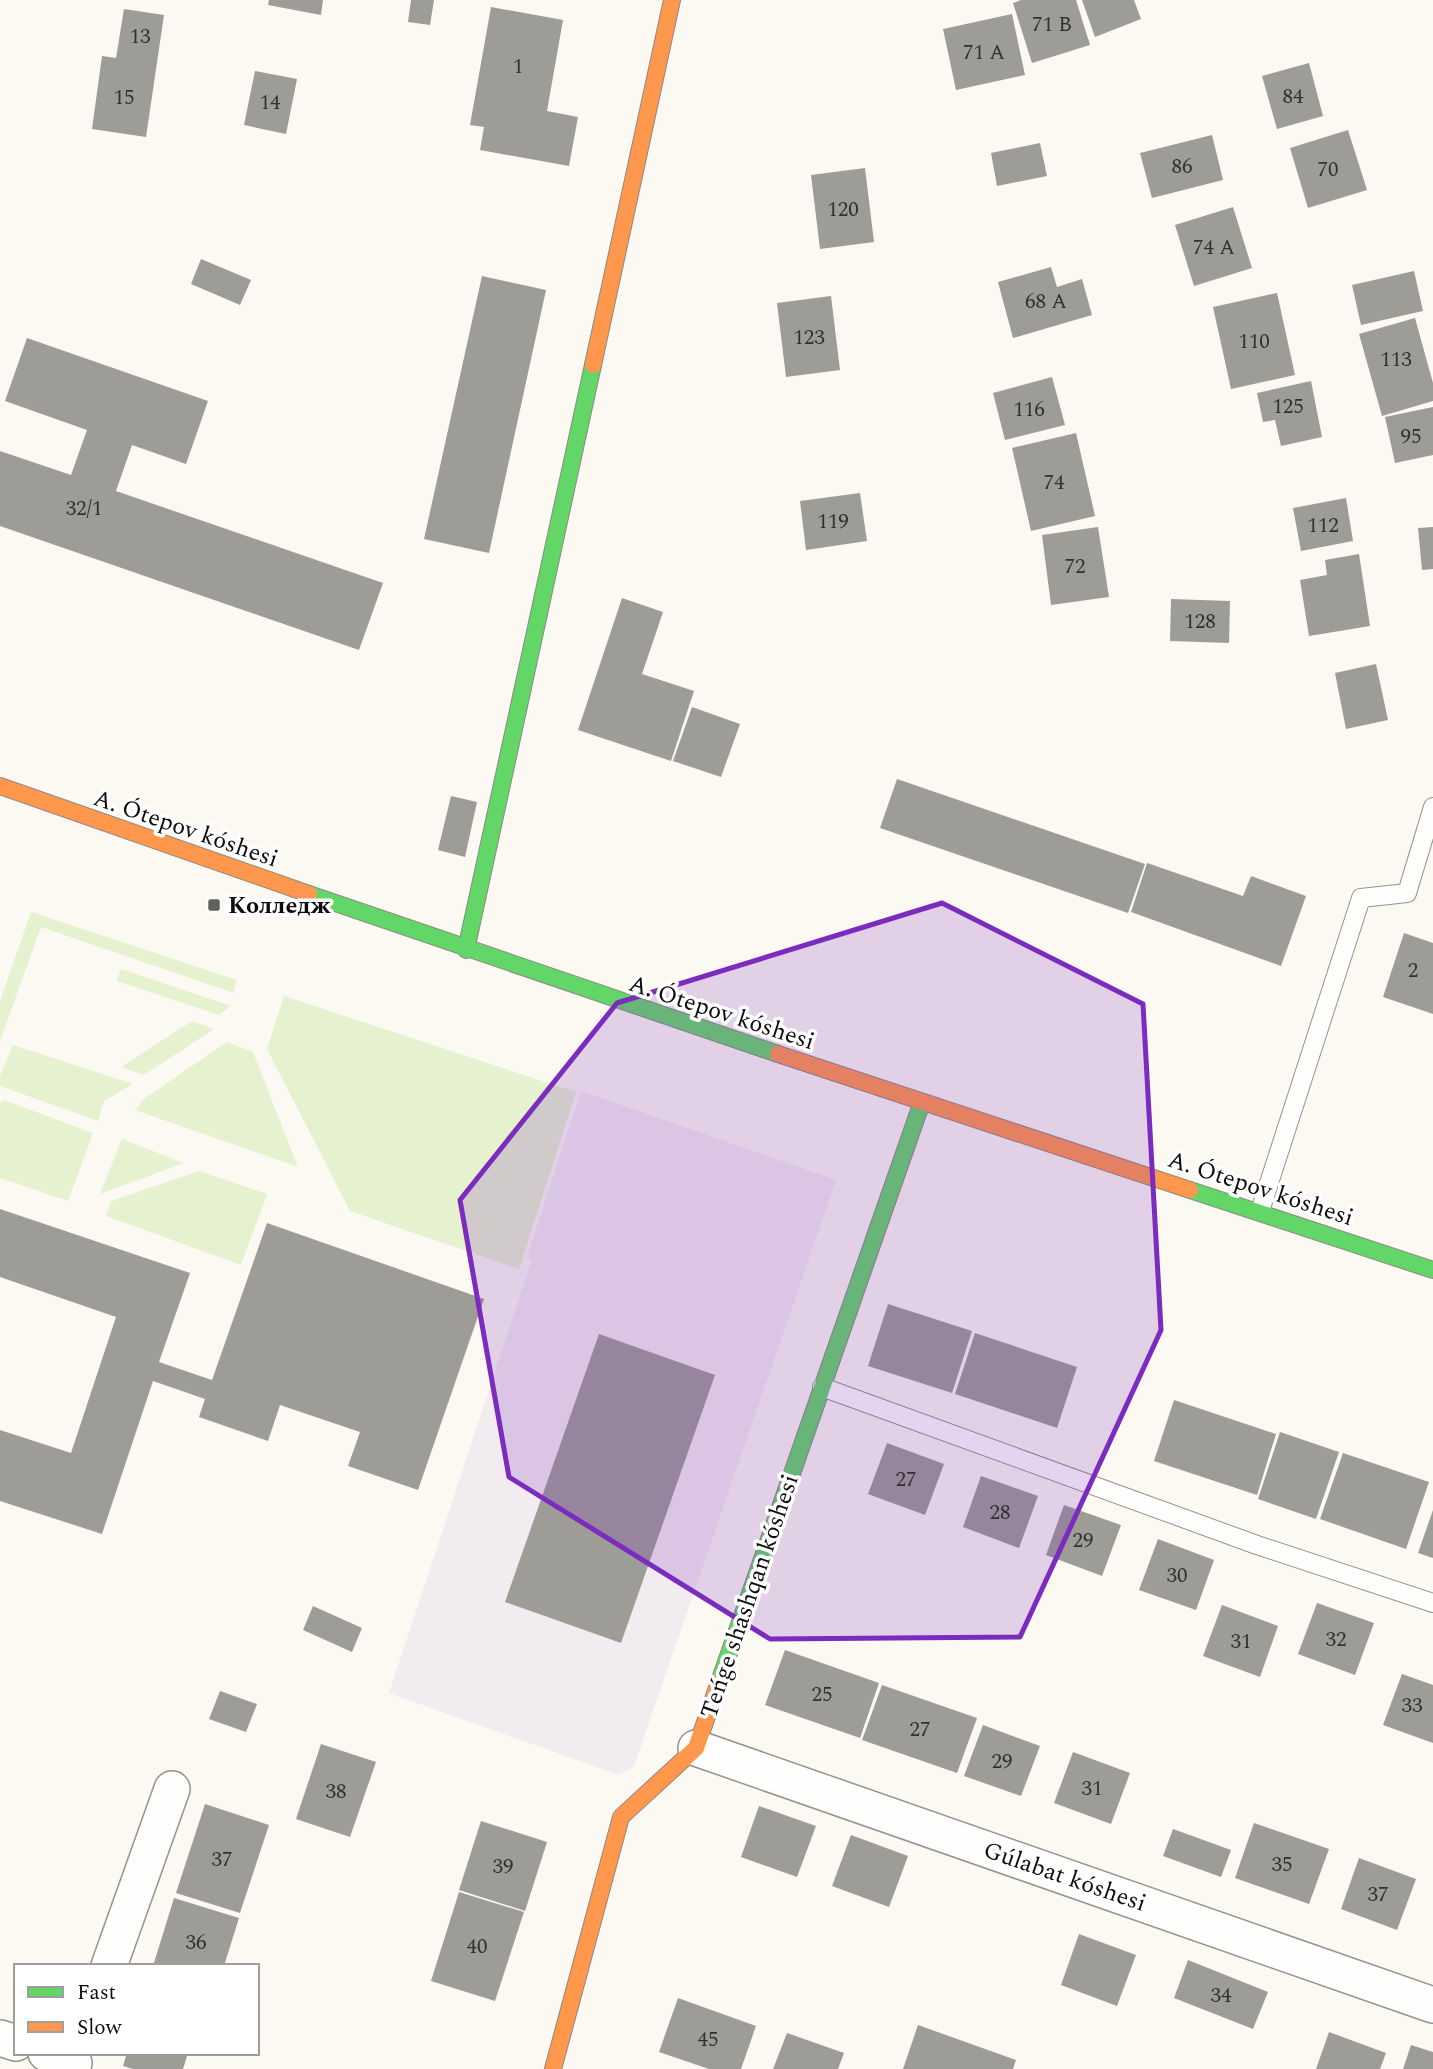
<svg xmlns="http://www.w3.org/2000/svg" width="1433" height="2069" viewBox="0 0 1433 2069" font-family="Spectral,serif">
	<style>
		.industrial { fill: #f2ebef }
		.green { fill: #e6f2cf }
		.building { fill: #9e9c97 }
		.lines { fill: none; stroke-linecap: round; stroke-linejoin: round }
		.lane-casing { stroke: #949390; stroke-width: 20 }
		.street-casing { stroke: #949390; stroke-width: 38 }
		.fast-casing { stroke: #8b8a86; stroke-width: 18 }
		.slow-casing { stroke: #8b8a86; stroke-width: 18 }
		.lane { stroke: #fefefd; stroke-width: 18 }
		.street { stroke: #fefefd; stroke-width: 35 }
		.fast { stroke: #63d668; stroke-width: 16 }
		.slow { stroke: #ff974d; stroke-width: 16 }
		.marked { fill: #7b2cbf; fill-opacity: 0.2; stroke: #7b2cbf; stroke-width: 5; stroke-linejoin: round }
		.poi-dot { fill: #60605d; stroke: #fff; stroke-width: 2.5 }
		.labels { text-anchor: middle; stroke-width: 7; stroke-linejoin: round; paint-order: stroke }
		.number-label { font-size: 21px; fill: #313130 }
		.street-label { font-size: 24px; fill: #0d0d0d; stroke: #fff }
		.poi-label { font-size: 24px; font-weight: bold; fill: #0d0d0d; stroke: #fff; text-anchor: start }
	</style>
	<rect width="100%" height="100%" fill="#fbf9f1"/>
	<path class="industrial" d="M581 1091 836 1180 634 1766 619 1775 389 1693 532 1260 527 1257Z"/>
	<path class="green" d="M31 912 237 980 234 993 41 927 0 1041V1001Z
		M121 969 231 1006 219 1015 117 981Z
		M284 996 576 1092 519 1269 350 1211 267 1049Z
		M192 1021 214 1029 144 1075 121 1067Z
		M227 1042 253 1052 298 1167 135 1110 145 1098Z
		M13 1045 133 1084 104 1101 98 1121 0 1086V1076Z
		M4 1100 93 1133 68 1201 0 1178V1103Z
		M122 1139 184 1163 100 1194Z
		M199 1171 267 1194 241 1265 106 1216 111 1201Z"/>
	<path class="building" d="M269 0H323L321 15 268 5Z
		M411 0H434L430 25 408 22Z
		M1021 0H1076L1090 45 1032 63 1013 3Z
		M1082 0H1134L1141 19 1095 37Z
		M491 7 563 20 547 111 578 117 569 166 480 150 484 127 470 125Z
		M124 9 164 15 146 137 92 129 102 56 116 58Z
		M1012 14 1025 75 956 90 943 29Z
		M1309 63 1323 116 1277 129 1262 76Z
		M255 71 297 79 286 134 244 125Z
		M1348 130 1367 190 1308 208 1290 148Z
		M1212 135 1223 180 1152 198 1140 153Z
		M1040 143 1047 176 997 186 991 153Z
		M865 168 874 242 820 249 811 175Z
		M1233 207 1252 268 1194 286 1175 225Z
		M201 259 251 280 240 305 191 284Z
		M1051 267 1057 287 1082 279 1092 315 1013 338 998 282Z
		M1414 271 1423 311 1361 325 1352 285Z
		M482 276 546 290 489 553 424 539Z
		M1277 293 1295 375 1231 389 1213 307Z
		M831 296 840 370 786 377 777 303Z
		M1415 318 1433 383V401L1382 416 1359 334Z
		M27 338 208 401 186 464 132 445 116 491 383 583 359 650 0 526V451L71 475 87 430 5 401Z
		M1052 377 1065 425 1005 440 993 393Z
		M1311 381 1322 437 1281 446 1275 420 1263 422 1257 393Z
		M1433 407V455L1395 463 1385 417Z
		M1076 433 1095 516 1031 531 1012 448Z
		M860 493 867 541 806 550 800 501Z
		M1346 498 1353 541 1301 551 1293 508Z
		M1098 527 1109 597 1051 605 1042 535Z
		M1433 527V569L1422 570 1418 528Z
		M1359 554 1370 626 1309 636 1300 580 1327 575 1325 560Z
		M622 598 663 612 642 674 694 691 671 761 578 730Z
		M1171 599 1230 601 1229 643 1170 641Z
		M1376 664 1388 720 1346 729 1335 673Z
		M692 707 740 724 721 777 673 761Z
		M897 779 1145 864 1128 913 880 828Z
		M451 796 477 802 465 857 438 850Z
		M1147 863 1243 896 1251 876 1306 896 1281 966 1131 912Z
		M1404 933 1433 943V1014L1383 997Z
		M0 1209 190 1273 159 1362 212 1380 267 1223 484 1299 418 1490 348 1466 360 1432 280 1405 268 1441 199 1417 205 1399 153 1381 102 1534 0 1501V1430L71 1453 116 1317 0 1277Z
		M888 1304 972 1331 952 1393 868 1366Z
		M975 1333 1077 1367 1057 1428 955 1394Z
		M599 1334 715 1375 621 1643 505 1602Z
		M1174 1400 1276 1434 1257 1495 1154 1461Z
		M1280 1432 1339 1452 1316 1519 1258 1499Z
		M887 1443 944 1464 925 1515 868 1494Z
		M1343 1453 1429 1482 1406 1549 1320 1519Z
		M981 1476 1038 1496 1019 1548 963 1527Z
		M1064 1505 1121 1525 1102 1576 1046 1555Z
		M1433 1510V1558L1418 1553Z
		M1158 1539 1214 1560 1196 1610 1139 1590Z
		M1317 1603 1374 1623 1355 1675 1298 1654Z
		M1222 1605 1278 1626 1260 1677 1203 1656Z
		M313 1606 362 1628 352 1652 303 1630Z
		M785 1650 879 1683 860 1738 765 1705Z
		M1402 1674 1433 1685V1743L1383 1725Z
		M882 1685 977 1718 957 1773 862 1740Z
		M220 1691 257 1704 246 1732 209 1719Z
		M983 1725 1040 1746 1021 1796 964 1776Z
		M321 1744 376 1762 350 1837 296 1819Z
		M1073 1752 1130 1773 1111 1824 1054 1803Z
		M205 1804 269 1825 240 1913 176 1893Z
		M759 1806 816 1826 797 1877 741 1857Z
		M481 1821 547 1842 525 1911 459 1890Z
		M1254 1823 1329 1849 1309 1904 1235 1878Z
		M1173 1829 1231 1850 1221 1877 1163 1856Z
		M851 1835 908 1856 889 1907 832 1886Z
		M1359 1858 1416 1879 1397 1930 1341 1909Z
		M459 1892 524 1912 495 2001 431 1981Z
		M174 1898 239 1918 224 1966H153Z
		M1079 1934 1136 1955 1117 2006 1061 1985Z
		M1188 1960 1268 1992 1253 2029 1174 1998Z
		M678 1998 756 2026 741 2069H709L659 2052Z
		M918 2025 1016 2060 1013 2069H903Z
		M1329 2032 1386 2053 1380 2069H1316Z
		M787 2033 844 2053 838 2069H773Z
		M1411 2045 1433 2052V2069H1403Z
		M127 2053H188L183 2069H133L123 2066Z"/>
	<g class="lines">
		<g class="lane-casing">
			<path id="lane" d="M1260 1211 1361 898 1407 893 1433 807
				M822 1387 1257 1545 1433 1603"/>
		</g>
		<g class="street-casing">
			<path id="street" d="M696 1748 1433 2005
				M109 1966 172 1789
				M0 2038 16 2043
				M46 2053 74 2063"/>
		</g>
		<g class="fast-casing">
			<path id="fast" d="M309 894 778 1054
				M466 950 593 365
				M1190 1190 1433 1270
				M719 1682 922 1102"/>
		</g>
		<g class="slow-casing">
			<path id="slow" d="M593 365 672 0
				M0 786 309 894
				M778 1054 1190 1190
				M553 2069 621 1817 696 1748 719 1682"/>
		</g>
		<use href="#lane" class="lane"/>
		<use href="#street" class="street"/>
		<use href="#fast" class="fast"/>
		<use href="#slow" class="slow"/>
	</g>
	<path class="marked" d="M942 903 1143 1004 1161 1330 1020 1637 770 1639 509 1477 460 1200 617 1003Z"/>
	<rect class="poi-dot" x="207" y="898" width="14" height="14" rx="3.5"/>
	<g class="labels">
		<g class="number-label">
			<text x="1052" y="31">71 В</text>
			<text x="140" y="43">13</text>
			<text x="984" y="59">71 А</text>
			<text x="518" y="73">1</text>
			<text x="1293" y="103">84</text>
			<text x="124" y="104">15</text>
			<text x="270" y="109">14</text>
			<text x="1182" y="173">86</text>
			<text x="1328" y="176">70</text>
			<text x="843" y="216">120</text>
			<text x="1214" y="254">74 А</text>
			<text x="1046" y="308">68 А</text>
			<text x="809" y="344">123</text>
			<text x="1254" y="348">110</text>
			<text x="1396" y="366">113</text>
			<text x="1288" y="413">125</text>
			<text x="1029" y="416">116</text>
			<text x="1411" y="443">95</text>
			<text x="1054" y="489">74</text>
			<text x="84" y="515">32/1</text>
			<text x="833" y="528">119</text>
			<text x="1323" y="532">112</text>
			<text x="1075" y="573">72</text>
			<text x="1200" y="628">128</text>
			<text x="1413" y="977">2</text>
			<text x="906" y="1486">27</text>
			<text x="1000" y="1519">28</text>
			<text x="1083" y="1547">29</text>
			<text x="1177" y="1582">30</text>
			<text x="1336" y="1646">32</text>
			<text x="1241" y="1648">31</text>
			<text x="822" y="1701">25</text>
			<text x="1412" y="1712">33</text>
			<text x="920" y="1736">27</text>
			<text x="1002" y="1768">29</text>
			<text x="1092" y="1795">31</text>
			<text x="336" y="1798">38</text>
			<text x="222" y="1866">37</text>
			<text x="1282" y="1871">35</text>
			<text x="503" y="1873">39</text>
			<text x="1378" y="1901">37</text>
			<text x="196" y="1949">36</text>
			<text x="477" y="1953">40</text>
			<text x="1221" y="2002">34</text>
			<text x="708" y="2046">45</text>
		</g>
		<g class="street-label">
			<text transform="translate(186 828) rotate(19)" y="8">A. Ótepov kóshesi</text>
			<text transform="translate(722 1012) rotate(18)" y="8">A. Ótepov kóshesi</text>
			<text transform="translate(1261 1188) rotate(18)" y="8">A. Ótepov kóshesi</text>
			<text transform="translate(749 1596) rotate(-71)" y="8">Teńge shashqan kóshesi</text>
			<text transform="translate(1065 1876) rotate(19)" y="8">Gúlabat kóshesi</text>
		</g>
		<g class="poi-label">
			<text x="228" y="913">Колледж</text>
		</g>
	</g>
	<rect x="14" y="1964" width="245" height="91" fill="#ffffff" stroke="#9e9e9e" stroke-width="2"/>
	<rect x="28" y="1987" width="35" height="10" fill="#63d668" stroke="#9e9e9e" stroke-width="2"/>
	<text x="77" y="1999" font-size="21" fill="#0d0d0d">Fast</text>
	<rect x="28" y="2022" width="35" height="10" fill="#ff974d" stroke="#9e9e9e" stroke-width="2"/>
	<text x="77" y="2034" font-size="21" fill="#0d0d0d">Slow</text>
</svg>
